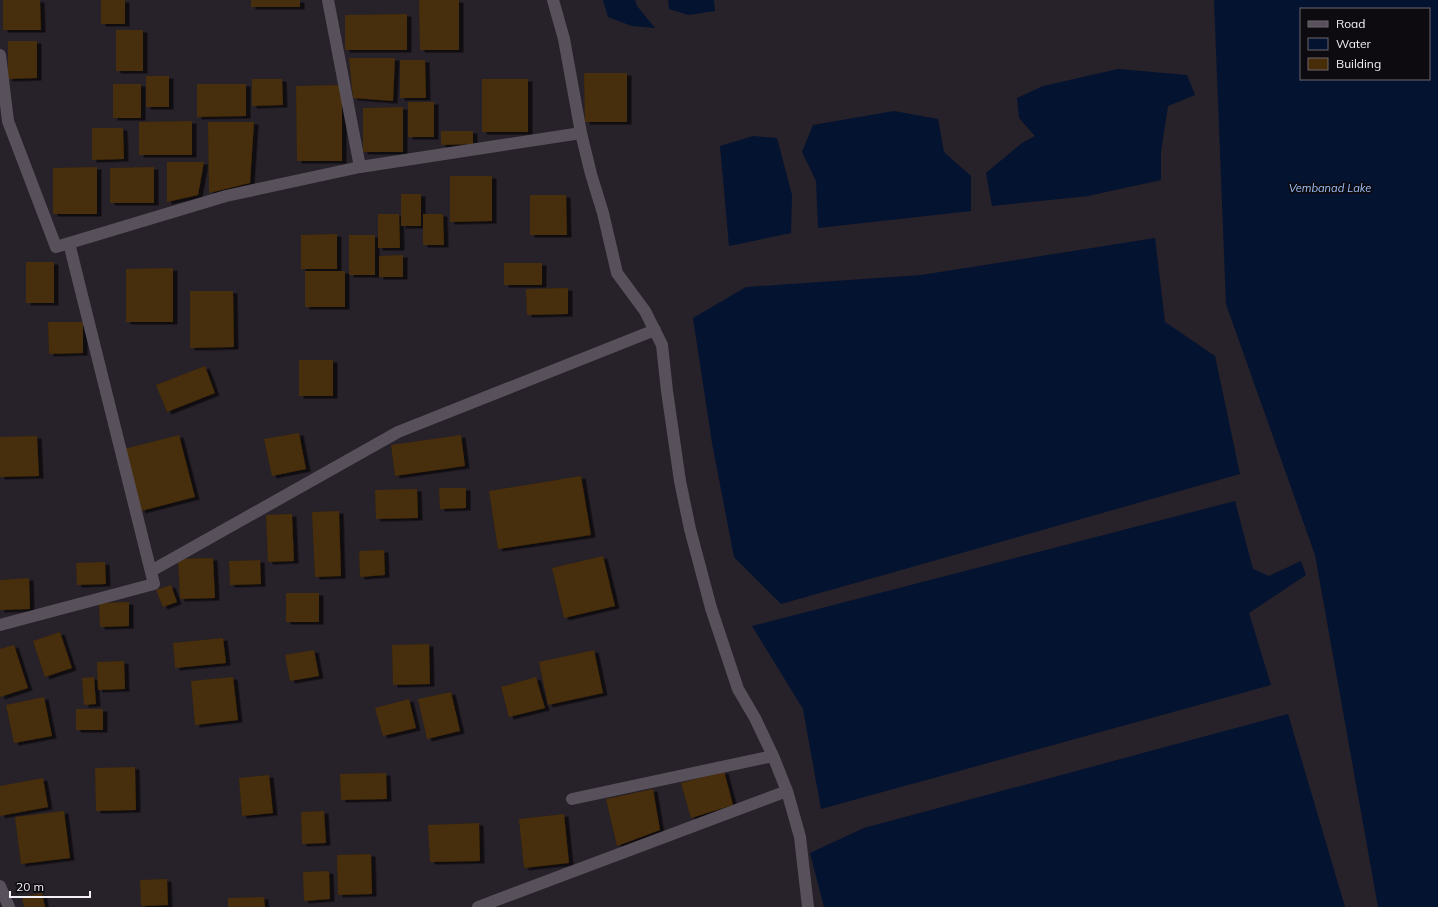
<svg xmlns="http://www.w3.org/2000/svg" width="1438" height="907" viewBox="0 0 1438 907" font-family="Mulish,sans-serif">
	<style>
		.water { fill: #041330; fill-rule: evenodd }
		.building { fill: #472d08; filter: url(#shadow) }
		.lines { fill: none; stroke-linecap: round; stroke-linejoin: round }
		.street { stroke: #58515c; stroke-width: 12 }
		.secondary { stroke: #58515c; stroke-width: 12 }
		.labels { text-anchor: middle; stroke-width: 3.5; stroke-linejoin: round; paint-order: stroke }
		.water-label { font-size: 11px; font-style: italic; fill: #9ec2fc; stroke: #0e0b10 }
	</style>
	<defs>
		<filter id="shadow"><feDropShadow dx="4.5" dy="2.5" stdDeviation="0" flood-color="#0009"/></filter>
	</defs>
	<rect width="100%" height="100%" fill="#27212a"/>
	<path class="water" d="M603 0H635L637 6 655 28 632 26 608 17Z
		M668 0H714L715 11 689 15 669 9Z
		M1214 0H1438V907H1378L1315 555 1226 304ZM1301 9H1429V79H1301Z
		M1118 69 1187 75 1195 95 1168 106 1161 152V180L1088 196 992 206 986 173 1022 143 1035 136 1019 118 1017 98 1043 86Z
		M894 111 938 119 944 152 971 176V211L818 228 816 181 802 152 813 125Z
		M753 136 777 138 792 195 791 233 729 246 720 146Z
		M1155 238 1165 322 1215 356 1240 474 781 604 734 557 712 443 693 318 746 287 921 275Z
		M1235 501 1253 569 1269 576 1301 561 1306 575 1249 613 1271 685 821 809 803 709 752 626Z
		M1288 714 1345 907H824L810 853 864 828Z"/>
	<path class="building" d="M3 0H40L41 30H3Z
		M101 0H125V24H101Z
		M251 0H300V7H251Z
		M419 0H459V50H420Z
		M407 14V50H345V15Z
		M116 30H143V71H116Z
		M8 41H37V78L8 79Z
		M349 58H395L393 101 353 98Z
		M400 60H425L426 98H400Z
		M584 73H627V122H585Z
		M146 76H169V107H146Z
		M252 79H282L283 105 252 106Z
		M482 79H528V132H482Z
		M113 84H141V118H113Z
		M197 84H246V116L197 117Z
		M342 85V161H297L296 86Z
		M408 102H434V137H408Z
		M403 107V152H363V108Z
		M192 121V155H139V122Z
		M208 122H254L250 183 209 193Z
		M92 128H123L124 159 92 160Z
		M441 131H473V144L441 145Z
		M167 162H204L198 195 167 202Z
		M97 167V214H53V168Z
		M154 167V203H110V168Z
		M450 176H492V221L450 222Z
		M401 194H421V226H401Z
		M530 195H566L567 235H530Z
		M378 214H399L400 248H378Z
		M423 214H443L444 245H423Z
		M337 234V269H301V235Z
		M349 235H375V275H349Z
		M403 255V277H379V256Z
		M26 262H54V303H26Z
		M504 263H542V285H504Z
		M173 268V322H126V269Z
		M305 271H345V307H305Z
		M568 288V314L527 315 526 289Z
		M190 291H233L234 347 190 348Z
		M48 322H83V353L49 354Z
		M299 360H333V396H299Z
		M205 366 215 393 167 412 156 385Z
		M299 433 306 469 272 476 264 439Z
		M179 435 195 497 141 511 124 449Z
		M461 435 465 466 395 476 391 445Z
		M37 436 39 476 0 477V437Z
		M581 476 591 535 498 549 489 491Z
		M439 488H466V508L440 509Z
		M417 489 418 518 376 519 375 490Z
		M339 511 341 576 315 577 312 512Z
		M292 514 294 561 268 562 266 515Z
		M384 550 385 575 360 577 359 551Z
		M603 556 615 606 564 618 552 568Z
		M213 558 215 598 180 599 178 559Z
		M260 560 261 584 230 585 229 561Z
		M105 562 106 584 77 585 76 563Z
		M29 578 30 609 0 610V580Z
		M171 585 177 602 163 607 156 590Z
		M286 593H319V622H286Z
		M129 602V626L100 627 99 603Z
		M60 632 72 668 45 677 33 641Z
		M223 638 226 663 175 668 173 643Z
		M429 644 430 684 393 685 392 645Z
		M14 645 28 688 0 697V649Z
		M314 650 319 676 290 681 285 655Z
		M594 650 603 693 548 705 539 662Z
		M124 661 125 689 98 690 97 662Z
		M94 677 96 704 84 705 82 678Z
		M233 677 238 720 195 725 191 681Z
		M536 677 545 708 509 717 501 687Z
		M451 692 460 731 427 739 418 699Z
		M44 697 52 736 14 743 6 705Z
		M409 699 416 728 383 736 375 708Z
		M76 709H103V730H76Z
		M135 767 136 810 96 811 95 768Z
		M724 771 733 805 691 818 681 783Z
		M386 773 387 799 341 800 340 774Z
		M269 775 273 813 242 816 239 778Z
		M43 778 48 807 0 816V786Z
		M653 789 660 830 617 846 606 799Z
		M64 811 70 858 21 864 15 817Z
		M324 811 326 843 302 844 301 812Z
		M564 814 569 863 524 868 519 819Z
		M479 823 480 861 430 862 428 825Z
		M371 854 372 894 338 895 337 855Z
		M329 871 330 899 304 901 303 872Z
		M167 879 168 905 141 906 140 880Z
		M42 893 45 907H24L22 897Z
		M264 897 265 907H228V898Z"/>
	<g class="lines">
		<path class="street" d="M328 0 360 167
			M553 0 564 39 581 133 591 174 603 213 617 273 645 311 662 345 667 391 680 481 690 529 711 608 738 689 755 718 773 756 787 791 800 837 808 907
			M0 55 8 121 56 247 226 196 360 167 581 133
			M151 571 398 432 655 330
			M0 625 154 584 69 243
			M572 799 773 756
			M478 907 787 791"/>
		<path class="secondary" d="M0 886 9 907"/>
	</g>
	<g class="labels">
		<g class="water-label">
			<text x="1330" y="192">Vembanad Lake</text>
		</g>
	</g>
	<rect x="1300" y="8" width="130" height="72" fill="#0e0b10" stroke="#6a666c"/>
	<rect x="1308" y="21" width="20" height="6" fill="#58515c" stroke="#6a666c"/>
	<text x="1336" y="28" font-size="12" fill="#f3eff6">Road</text>
	<rect x="1308" y="38" width="20" height="12" fill="#041330" stroke="#6a666c"/>
	<text x="1336" y="48" font-size="12" fill="#f3eff6">Water</text>
	<rect x="1308" y="58" width="20" height="12" fill="#472d08" stroke="#6a666c"/>
	<text x="1336" y="68" font-size="12" fill="#f3eff6">Building</text>
	<path d="M10 891v6h80v-6" fill="none" stroke="#f3eff6" stroke-width="2"/>
	<text x="16" y="891" font-size="12" fill="#f3eff6" stroke="#0e0b10" stroke-width="3" paint-order="stroke">20 m</text>
</svg>
